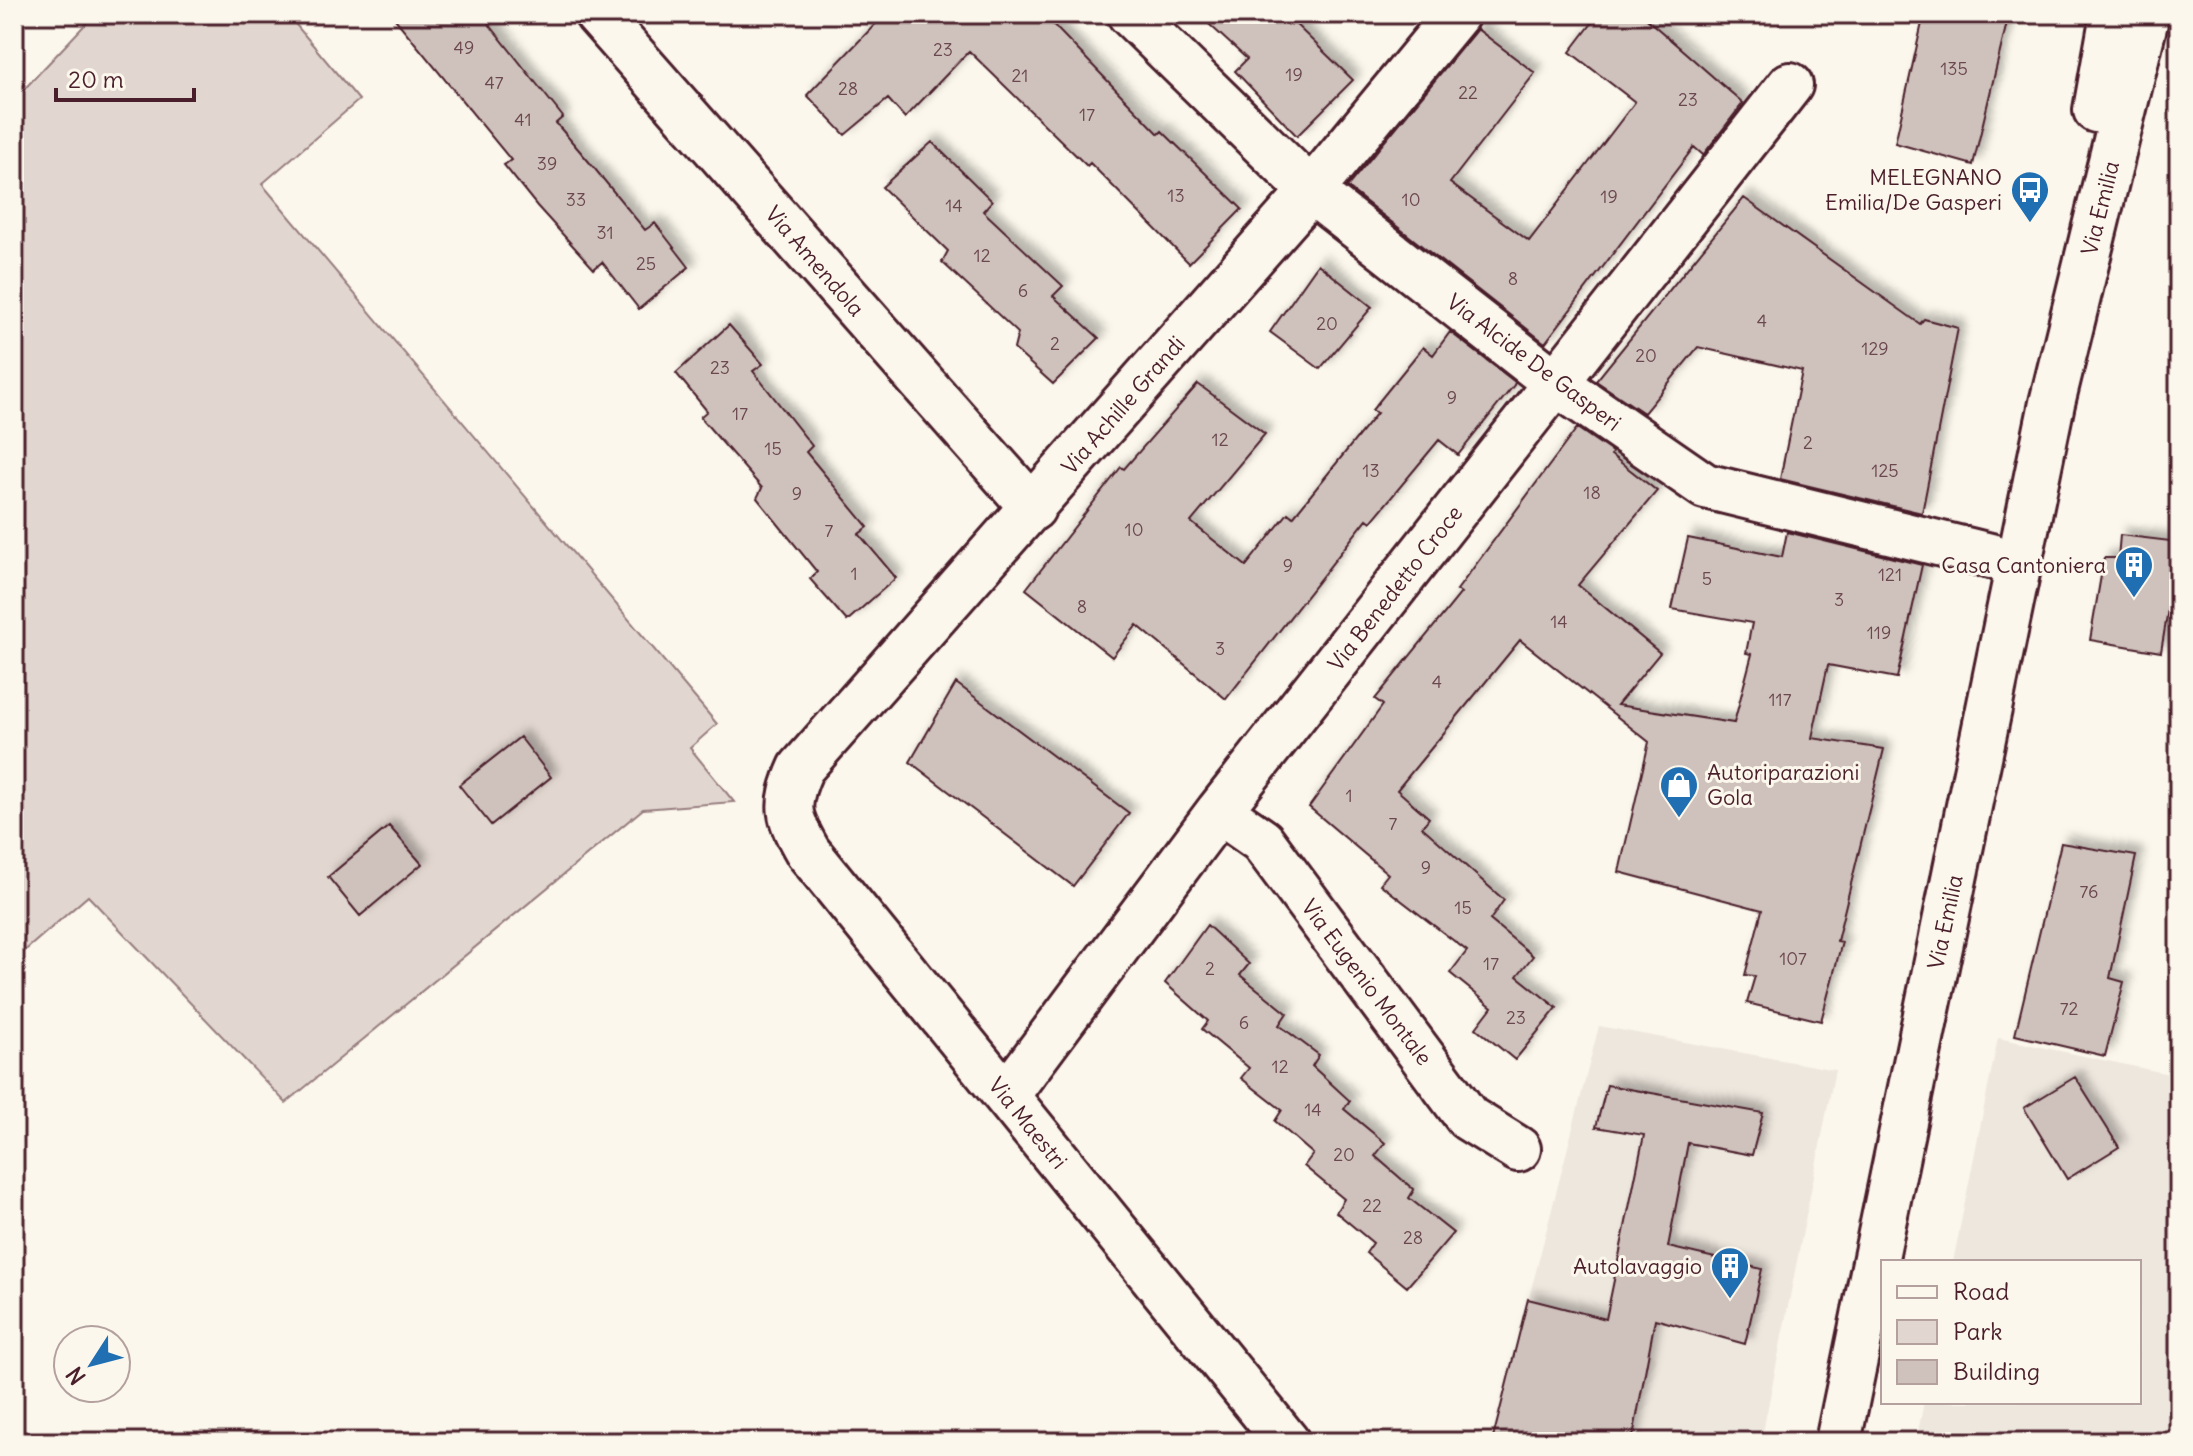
<svg xmlns="http://www.w3.org/2000/svg" width="2193" height="1456" viewBox="0 0 2193 1456" font-family="Delius,sans-serif">
	<style>
		.built { fill: #eee7de }
		.green { fill: #e2d7d0; stroke: #967b7e; stroke-width: 2 }
		.building { fill: #cfc2bc; stroke: #4a1f2b; stroke-width: 2; filter: url(#shadow) }
		.lines { fill: none; stroke-linecap: round; stroke-linejoin: round }
		.minor-casing { stroke: #4a1f2b; stroke-width: 50 }
		.minor { stroke: #fbf7ec; stroke-width: 44 }
		.labels { text-anchor: middle; stroke-width: 6; stroke-linejoin: round; paint-order: stroke }
		.number-label { font-size: 18px; fill: #6b484f }
		.poi-label { font-size: 22px; fill: #4a1f2b; stroke: #fbf7ec; text-anchor: end }
		.street-label { font-size: 22px; fill: #4a1f2b; stroke: #fbf7ec }
	</style>
	<defs>
		<filter id="shadow"><feDropShadow dx="7" dy="-7" stdDeviation="4" flood-color="#0004"/></filter>
	</defs>
	<rect width="100%" height="100%" fill="#fbf7ec"/>
	<filter id="ink" filterUnits="userSpaceOnUse"><feTurbulence type="fractalNoise" baseFrequency=".0125" numOctaves="2"/><feDisplacementMap in="SourceGraphic" scale="16" xChannelSelector="R" yChannelSelector="G"/><feConvolveMatrix kernelMatrix="1 2 1 2 8 2 1 2 1" color-interpolation-filters="sRGB"/></filter>
	<g filter="url(#ink)">
		<path class="built" d="M1599 1026 1835 1070 1761 1442H1492Z
			M1998 1038 2179 1076V1442H1916L1924 1402H2139V1262H1953Z"/>
		<path class="green" d="M95 14H287L359 100 262 184 717 724 690 748 734 802 643 809 286 1103 88 896 14 960V100Z"/>
		<path class="building" d="M391 14H481L563 117 556 123 590 163 645 230 655 223 689 267 639 309 602 262 594 269 537 206 504 165 511 160Z
			M885 14H1043L1159 134 1162 131 1242 209 1189 263 1090 163 1087 166 969 51 905 118 888 99 845 135 807 95Z
			M1198 14H1285L1353 80 1297 136 1235 71 1247 59Z
			M1599 14H1641L1743 103 1703 155 1694 147 1545 343 1347 187 1477 29 1535 73 1450 183 1529 241 1635 102 1570 52Z
			M1924 14H2009L1973 165 1895 143Z
			M932 142 992 201 983 211 1063 286 1053 296 1099 338 1053 384 1014 349 1018 333 942 262 948 251 882 187Z
			M1744 198 1920 324 1924 319 1958 328 1922 513 1780 479 1802 371 1698 347 1644 413 1596 381Z
			M1318 264 1372 307 1320 369 1270 332Z
			M729 325 763 364 753 371 812 446 806 452 868 527 859 534 896 578 847 621 810 579 817 572 757 498 762 488 700 417 707 411 676 373Z
			M1450 332 1515 382 1514 385 1458 455 1439 440 1371 522 1367 519 1226 699 1137 625 1112 657 1026 589 1121 467 1124 469 1198 384 1265 434 1191 522 1246 566 1288 513 1293 517 1377 413 1372 410 1423 347 1433 355Z
			M1577 428 1612 452 1611 455 1657 491 1578 585 1660 653 1617 705 1734 723 1752 654 1746 653 1752 623 1672 609 1688 538 1782 557 1787 532 1922 565 1897 678 1828 665 1812 738 1884 749 1837 941 1842 942 1821 1021 1747 1003 1755 976 1745 975 1762 910 1619 872 1649 742 1520 640 1397 790 1429 818 1422 827 1504 900 1490 920 1533 956 1517 976 1557 1008 1515 1060 1476 1028 1492 1007 1450 973 1467 951 1380 884 1388 874 1309 807 1383 705 1375 699 1461 593 1457 590Z
			M2120 535 2179 542 2161 652 2090 640 2104 558H2118Z
			M956 683 1129 813 1073 886 910 762Z
			M520 737 551 777 491 825 459 785Z
			M389 826 422 864 360 916 328 877Z
			M2061 843 2136 856 2110 978 2124 982 2105 1056 2015 1035Z
			M1207 925 1249 964 1240 975 1287 1013 1279 1025 1319 1055 1312 1066 1350 1101 1344 1109 1385 1143 1375 1156 1414 1190 1409 1198 1453 1233 1407 1287 1366 1253 1373 1243 1336 1212 1344 1199 1304 1166 1313 1154 1275 1121 1282 1110 1241 1078 1249 1068 1202 1029 1208 1021 1165 983Z
			M2075 1077 2119 1147 2067 1179 2024 1108Z
			M1607 1085 1763 1113 1752 1155 1688 1143 1668 1247 1762 1269 1745 1344 1655 1319 1632 1442H1492L1528 1299 1606 1319 1644 1135 1596 1127Z"/>
		<g class="lines">
			<g class="minor-casing">
				<path id="minor" d="M597 14 1033 508
					M1130 14 1311 191 1556 383 1705 486 2019 563
					M2096 110 2113 14
					M1219 811 1262 841 1468 1118 1518 1149
					M1006 1096 1219 811 1790 85
					M1287 1442 808 852C788 817 784 806 801 768L1311 191 1457 14
					M1838 1442 2052 403 2147 14"/>
			</g>
			<use href="#minor" class="minor"/>
		</g>
	</g>
	<defs>
		<g id="bus-pin" transform="scale(2)"><path d="M0 17L-7.5 6A9.5 9.5 0 1 1 7.5 6Z" fill="#1f6fb2" stroke="#fbf7ec"/><path d="M-5-6H5V4H4V6H2V4H-2V6H-4V4H-5ZM-3.5-4V0h7V-4ZM-3.5 1.2v1.5H-2V1.2ZM2 1.2v1.5H3.5V1.2Z" fill="#fff"/></g>
		<g id="building-pin" transform="scale(2)"><path d="M0 17L-7.5 6A9.5 9.5 0 1 1 7.5 6Z" fill="#1f6fb2" stroke="#fbf7ec"/><path d="M-4-6H4V6H1V3H-1V6H-4ZM-2.5-4.3h1.7v1.8h-1.7ZM.8-4.3h1.7v1.8H.8ZM-2.5-1h1.7V.8h-1.7ZM.8-1h1.7V.8H.8Z" fill="#fff"/></g>
		<g id="shop-pin" transform="scale(2)"><path d="M0 17L-7.5 6A9.5 9.5 0 1 1 7.5 6Z" fill="#1f6fb2" stroke="#fbf7ec"/><path d="M-5-2.5h2.3a2.7 3.5 0 0 1 5.4 0H5L5.5 6h-11ZM-1.5-2.5h3a1.5 2.3 0 0 0-3 0Z" fill="#fff"/></g>
	</defs>
	<g fill-rule="evenodd">
		<use href="#bus-pin" x="2030" y="190"/>
		<use href="#building-pin" x="2134" y="565"/>
		<use href="#shop-pin" x="1679" y="785"/>
		<use href="#building-pin" x="1730" y="1266"/>
	</g>
	<g class="labels">
		<g class="number-label">
			<text x="464" y="54">49</text>
			<text x="943" y="56">23</text>
			<text x="1954" y="75">135</text>
			<text x="1294" y="81">19</text>
			<text x="1020" y="82">21</text>
			<text x="494" y="89">47</text>
			<text x="848" y="95">28</text>
			<text x="1468" y="99">22</text>
			<text x="1688" y="106">23</text>
			<text x="1087" y="121">17</text>
			<text x="523" y="126">41</text>
			<text x="547" y="170">39</text>
			<text x="1176" y="202">13</text>
			<text x="1609" y="203">19</text>
			<text x="576" y="206">33</text>
			<text x="1411" y="206">10</text>
			<text x="954" y="212">14</text>
			<text x="605" y="239">31</text>
			<text x="982" y="262">12</text>
			<text x="646" y="270">25</text>
			<text x="1513" y="285">8</text>
			<text x="1023" y="297">6</text>
			<text x="1762" y="327">4</text>
			<text x="1327" y="330">20</text>
			<text x="1055" y="350">2</text>
			<text x="1875" y="355">129</text>
			<text x="1646" y="362">20</text>
			<text x="720" y="374">23</text>
			<text x="1452" y="404">9</text>
			<text x="740" y="420">17</text>
			<text x="1220" y="446">12</text>
			<text x="1808" y="449">2</text>
			<text x="773" y="455">15</text>
			<text x="1371" y="477">13</text>
			<text x="1885" y="477">125</text>
			<text x="1592" y="499">18</text>
			<text x="797" y="500">9</text>
			<text x="1134" y="536">10</text>
			<text x="829" y="537">7</text>
			<text x="1288" y="572">9</text>
			<text x="854" y="580">1</text>
			<text x="1890" y="581">121</text>
			<text x="1707" y="585">5</text>
			<text x="1839" y="606">3</text>
			<text x="1082" y="613">8</text>
			<text x="1559" y="628">14</text>
			<text x="1879" y="639">119</text>
			<text x="1220" y="655">3</text>
			<text x="1437" y="688">4</text>
			<text x="1780" y="706">117</text>
			<text x="1349" y="802">1</text>
			<text x="1393" y="830">7</text>
			<text x="1426" y="874">9</text>
			<text x="2089" y="898">76</text>
			<text x="1463" y="914">15</text>
			<text x="1793" y="965">107</text>
			<text x="1491" y="970">17</text>
			<text x="1210" y="975">2</text>
			<text x="2069" y="1015">72</text>
			<text x="1516" y="1024">23</text>
			<text x="1244" y="1029">6</text>
			<text x="1280" y="1073">12</text>
			<text x="1313" y="1116">14</text>
			<text x="1344" y="1161">20</text>
			<text x="1372" y="1212">22</text>
			<text x="1413" y="1244">28</text>
		</g>
		<g class="poi-label">
			<text x="2002" y="185">MELEGNANO<tspan x="2002" dy="25">Emilia/De Gasperi</tspan></text>
			<text x="2106" y="573">Casa Cantoniera</text>
			<text x="1707" y="780" text-anchor="start">Autoriparazioni<tspan x="1707" dy="25">Gola</tspan></text>
			<text x="1702" y="1274">Autolavaggio</text>
		</g>
		<g class="street-label">
			<text transform="translate(2100 208) rotate(-76)" y="8">Via Emilia</text>
			<text transform="translate(815 261) rotate(49)" y="8">Via Amendola</text>
			<text transform="translate(1534 362) rotate(37)" y="8">Via Alcide De Gasperi</text>
			<text transform="translate(1123 405) rotate(-49)" y="8">Via Achille Grandi</text>
			<text transform="translate(1395 588) rotate(-52)" y="8">Via Benedetto Croce</text>
			<text transform="translate(1945 922) rotate(-78)" y="8">Via Emilia</text>
			<text transform="translate(1367 982) rotate(53)" y="8">Via Eugenio Montale</text>
			<text transform="translate(1028 1123) rotate(51)" y="8">Via Maestri</text>
		</g>
	</g>
	<rect width="2193" height="1456" fill="none" stroke="#fbf7ec" stroke-width="48"/>
	<rect x="24" y="24" width="2145" height="1408" fill="none" stroke="#4a1f2b" stroke-width="3" filter="url(#ink)"/>
	<rect x="1881" y="1260" width="260" height="144" fill="#fbf7ec" stroke="#b4a19f" stroke-width="2"/>
	<rect x="1897" y="1286" width="40" height="12" fill="#fbf7ec" stroke="#b4a19f" stroke-width="2"/>
	<text x="1953" y="1300" font-size="24" fill="#4a1f2b">Road</text>
	<rect x="1897" y="1320" width="40" height="24" fill="#e2d7d0" stroke="#b4a19f" stroke-width="2"/>
	<text x="1953" y="1340" font-size="24" fill="#4a1f2b">Park</text>
	<rect x="1897" y="1360" width="40" height="24" fill="#cfc2bc" stroke="#b4a19f" stroke-width="2"/>
	<text x="1953" y="1380" font-size="24" fill="#4a1f2b">Building</text>
	<g transform="translate(92 1364) rotate(234)"><circle r="38" fill="#fbf7ec" stroke="#b4a19f" stroke-width="2"/>
	<path d="M0-6L14 30L0 20L-14 30Z" fill="#1f6fb2"/>
	<text y="-12" font-size="22" font-weight="bold" text-anchor="middle" fill="#4a1f2b">N</text>
	</g>
	<path d="M56 88v12h138v-12" fill="none" stroke="#4a1f2b" stroke-width="4"/>
	<text x="68" y="88" font-size="24" fill="#4a1f2b" stroke="#fbf7ec" stroke-width="6" paint-order="stroke">20 m</text>
</svg>
